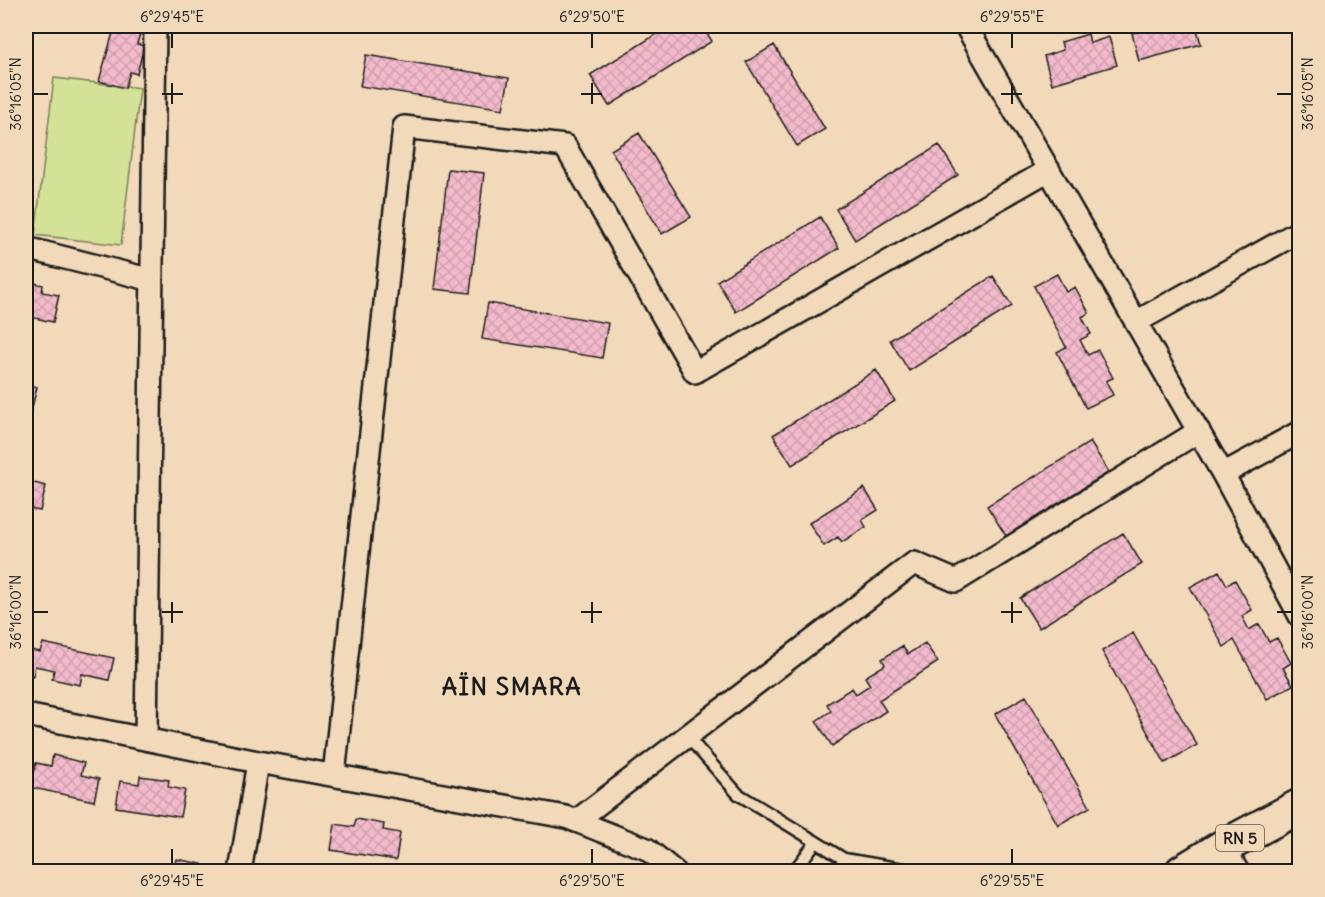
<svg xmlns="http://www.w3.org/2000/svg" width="1325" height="897" viewBox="0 0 1325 897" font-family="Delius,sans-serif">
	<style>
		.green { fill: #d3e296; stroke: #787f59; stroke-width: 1.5 }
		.building { fill: url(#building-cross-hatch); stroke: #1c1c1c; stroke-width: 1.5 }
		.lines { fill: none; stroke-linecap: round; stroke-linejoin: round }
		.service-casing { stroke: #1c1c1c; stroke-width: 15 }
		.minor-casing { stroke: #1c1c1c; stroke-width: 26 }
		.primary-casing { stroke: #1c1c1c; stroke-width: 38 }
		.service { stroke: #f2d9b9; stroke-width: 10 }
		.minor { stroke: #f2d9b9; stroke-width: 21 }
		.primary { stroke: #f2d9b9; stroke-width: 33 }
		.ticks { fill: none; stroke: #1c1c1c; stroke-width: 2 }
		.labels { text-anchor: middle; stroke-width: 4.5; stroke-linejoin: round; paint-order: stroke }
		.shield { fill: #f2d9b9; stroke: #5c554b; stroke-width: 1.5 }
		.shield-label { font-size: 16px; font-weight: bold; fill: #1c1c1c }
		.district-label { font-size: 24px; font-weight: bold; letter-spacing: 1.5px; fill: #1c1c1c; stroke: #f2d9b9 }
		.neatline { fill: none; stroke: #1c1c1c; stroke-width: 2 }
		.ticks-label { font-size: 15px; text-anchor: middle; fill: #1c1c1c }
	</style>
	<defs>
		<pattern id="building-cross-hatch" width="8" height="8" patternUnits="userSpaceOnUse" patternTransform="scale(1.5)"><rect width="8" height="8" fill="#f3bacc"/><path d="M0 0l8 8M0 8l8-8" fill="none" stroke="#d09faf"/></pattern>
	</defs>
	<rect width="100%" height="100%" fill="#f2d9b9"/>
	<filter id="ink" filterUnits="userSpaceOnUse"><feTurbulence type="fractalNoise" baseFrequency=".0167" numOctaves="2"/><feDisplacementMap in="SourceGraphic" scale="12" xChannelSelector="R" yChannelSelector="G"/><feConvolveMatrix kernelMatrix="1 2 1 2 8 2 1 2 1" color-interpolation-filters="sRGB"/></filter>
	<g filter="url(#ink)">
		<path class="green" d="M54 78 140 88 121 245 35 235Z"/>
		<path class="building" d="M115 26H142L137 44 144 46 137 74 130 72 125 88 99 81Z
			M670 26H702L712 41 609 106 590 75Z
			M1160 26H1196L1201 44 1139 61 1132 33Z
			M1088 34 1090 43 1109 37 1117 65 1052 84 1044 56 1063 50 1061 42Z
			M774 45 825 129 797 146 746 62Z
			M366 55 509 78 503 109 360 86Z
			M639 133 691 217 662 234 611 150Z
			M939 145 958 175 855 240 836 209Z
			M448 169 484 173 470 293 434 289Z
			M820 217 839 248 736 312 717 281Z
			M1057 274 1066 292 1075 287 1089 313 1082 317 1091 334 1080 340 1088 355 1098 350 1113 378 1106 381 1113 395 1086 408 1057 352 1066 347 1034 286Z
			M993 276 1012 306 909 371 890 340Z
			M26 281 43 285 42 292 59 295 53 322 26 316Z
			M488 303 608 323 602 358 482 339Z
			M876 370 895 401 792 465 773 435Z
			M26 384 37 387 31 412 26 411Z
			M1090 442 1109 472 1006 536 987 506Z
			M26 481 46 486 40 511 26 508Z
			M864 488 878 510 862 520 866 527 842 542 838 537 824 546 809 523Z
			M1123 533 1142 564 1039 628 1020 598Z
			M1219 571 1227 585 1235 580 1252 610 1242 616 1249 630 1259 624 1269 642 1277 638 1291 663 1283 668 1293 685 1267 699 1234 640 1224 647 1190 587Z
			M1133 633 1197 745 1165 763 1102 651Z
			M43 643 114 658 109 680 82 674 80 685 52 679 54 670 35 666 33 676 26 675V649L40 652Z
			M925 643 938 662 879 700 886 711 832 746 816 721 831 711 827 704 852 688 856 694 870 685 865 677 885 665 882 659 902 646 908 654Z
			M1026 696 1090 807 1058 825 995 714Z
			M53 755 84 763 81 775 99 779 94 801 29 787 26 796V771L34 773 36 763 51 766Z
			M140 776 169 780 168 787 185 790 180 817 116 807 120 781 139 784Z
			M356 819 384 824 383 830 400 833 396 860 331 850 335 824 354 827Z
			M176 859 202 864 200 872H173Z"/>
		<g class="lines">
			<g class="service-casing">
				<path id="service" d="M687 736 738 794 844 859 921 872
					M793 872 816 842"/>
			</g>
			<g class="minor-casing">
				<path id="minor" d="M966 26 1223 474 1300 616
					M26 248 152 280
					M1136 322 1300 231
					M1223 474 1300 432
					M26 715 258 762 240 872
					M146 739 155 26
					M258 762 566 817 647 849 675 872
					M334 775 404 127 565 146 695 372 1049 170
					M576 821 914 563 956 581 1199 431
					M1223 847 1238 872"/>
			</g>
			<g class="primary-casing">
				<path id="primary" d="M1182 872 1223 847 1300 806"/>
			</g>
			<use href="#service" class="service"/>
			<use href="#minor" class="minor"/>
			<use href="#primary" class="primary"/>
		</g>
	</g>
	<path class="ticks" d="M172 33V48M592 33V48M1012 33V48M172 83V104M592 83V104M1012 83V104M33 94H48M162 94H183M581 94H602M1001 94H1022M1277 94H1292M172 602V623M592 602V623M1012 602V623M33 612H48M162 612H183M581 612H602M1001 612H1022M1277 612H1292M172 849V864M592 849V864M1012 849V864"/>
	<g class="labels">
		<rect class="shield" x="1216" y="825" width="48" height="26" rx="4.5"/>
		<g class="shield-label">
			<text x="1240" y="844">RN 5</text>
		</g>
		<g class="district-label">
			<text x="512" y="695">AÏN SMARA</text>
		</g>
	</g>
	<rect width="1325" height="897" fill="none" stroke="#f2d9b9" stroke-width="66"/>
	<rect x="33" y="33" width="1259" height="831" class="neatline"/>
	<g class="ticks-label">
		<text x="172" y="22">6°29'45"E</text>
		<text x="592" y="22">6°29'50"E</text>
		<text x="1012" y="22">6°29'55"E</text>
		<text transform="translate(16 94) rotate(-90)" y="5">36°16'05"N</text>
		<text transform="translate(1308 94) rotate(-90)" y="5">36°16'05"N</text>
		<text transform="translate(16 612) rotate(-90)" y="5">36°16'00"N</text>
		<text transform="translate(1308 612) rotate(-90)" y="5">36°16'00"N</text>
		<text x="172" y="886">6°29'45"E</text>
		<text x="592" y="886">6°29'50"E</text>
		<text x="1012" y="886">6°29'55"E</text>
	</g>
</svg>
